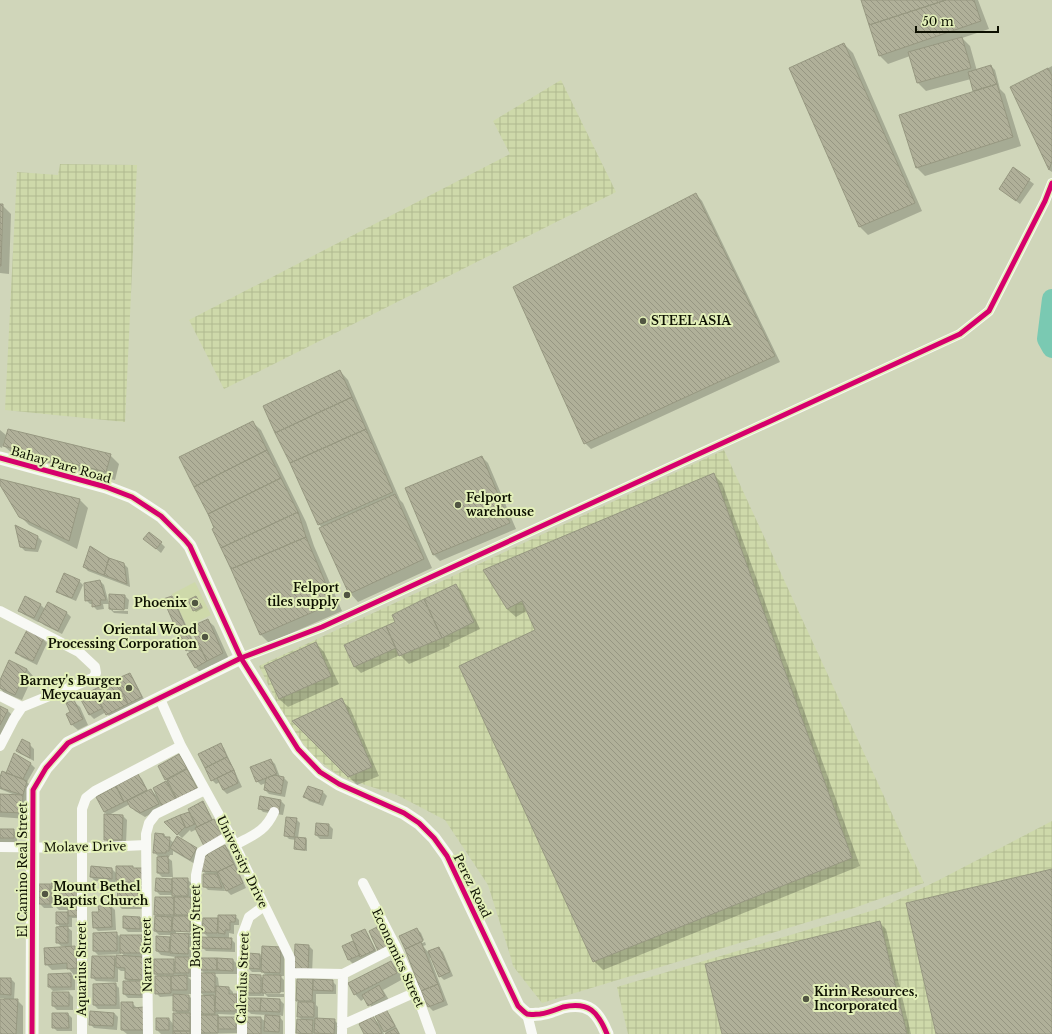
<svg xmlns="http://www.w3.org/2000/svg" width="1052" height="1034" viewBox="0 0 1052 1034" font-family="'Libre Baskerville',serif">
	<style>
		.built { fill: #ced9aa }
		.industrial { fill: url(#industrial-grid) }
		.shadow { fill: #0003 }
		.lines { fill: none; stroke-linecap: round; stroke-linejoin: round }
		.river { stroke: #7ac9b2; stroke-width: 20 }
		.building { fill: url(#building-back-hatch); stroke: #979881 }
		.minor { stroke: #f8f9f5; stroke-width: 10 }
		.tertiary { stroke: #f8f9f5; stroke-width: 13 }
		.cycleway-casing { stroke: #e3f0b9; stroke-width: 8 }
		.cycleway { stroke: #d6006c; stroke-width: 5 }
		.poi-dot { fill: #515542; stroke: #e3f0b9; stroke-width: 1.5 }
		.labels { text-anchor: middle; stroke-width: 4; stroke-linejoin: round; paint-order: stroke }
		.poi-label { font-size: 12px; font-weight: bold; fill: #0d1001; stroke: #e3f0b9; text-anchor: start }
		.street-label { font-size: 12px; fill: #0d1001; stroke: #e3f0b9 }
	</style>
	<defs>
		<pattern id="industrial-grid" width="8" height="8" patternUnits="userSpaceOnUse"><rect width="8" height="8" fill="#ced9aa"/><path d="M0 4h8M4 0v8" fill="none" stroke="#b0b990"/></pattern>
		<pattern id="building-back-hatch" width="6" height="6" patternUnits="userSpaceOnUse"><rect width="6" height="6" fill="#b0b099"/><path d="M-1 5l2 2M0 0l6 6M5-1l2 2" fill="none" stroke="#969682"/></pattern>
	</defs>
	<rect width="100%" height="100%" fill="#d0d6ba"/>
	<path class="built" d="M195 582 211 615 187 627 172 594Z"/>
	<path class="industrial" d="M561 80 616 192 224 389 189 320 510 154 493 121Z
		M60 164 137 165 125 422 5 410 17 172 58 175Z
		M724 450 924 883 854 908 542 1003 513 966 511 958 488 885 445 820 397 795 353 781 338 775 312 755 285 719 259 666Z
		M1052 821V1034H628L617 987 881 908 939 880Z"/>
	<path class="shadow" d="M862 0H978L989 29 962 38 970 46 977 71 991 66 995 70 1000 89 1005 94 1021 146 925 176 917 168 975 92 971 79 926 91 918 83 910 56 888 64 880 56Z
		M844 44 853 53 922 211 868 235 860 227 790 68Z
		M1052 66V172L1049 170 1011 88Z
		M1014 169 1034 184 1020 204 1000 189Z
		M696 194 702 201 780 362 591 449 585 443Z
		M0 205H2L11 214 9 274 0 273Z
		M340 371 348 380 400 500 403 503 432 568 358 602 350 593 322 528 319 524Z
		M252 422 261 430 306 522 314 546 342 611 269 643 261 635 213 529 216 528Z
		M0 430 6 435 2 448 0 447Z
		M4 446 110 455 119 464 115 480 13 454Z
		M482 457 488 463 516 529 440 561 434 555 407 488Z
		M713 474 722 483 860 866 603 970 594 961 536 630 528 610 516 617 507 609Z
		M0 480 80 500 88 508 77 549 29 525 20 516 0 483Z
		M38 537 42 541 38 552 25 551 21 547Z
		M149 543H161L165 547 161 553Z
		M109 559 124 564 128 568 130 587 88 571 84 567Z
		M79 581 83 585 76 601 62 595 58 591Z
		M100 581 104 585 109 604H103L104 609 97 610 93 606V604H90L86 600Z
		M455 585 462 591 480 629 449 644 450 646 409 664 400 655 361 673 354 666 387 627Z
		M125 596 129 600 128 609H113V611H128V614L114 613 110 609Z
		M171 597 175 601 197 649 203 651 207 620 214 626 229 659 214 667 212 665 200 672 196 668 190 653 187 650Z
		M196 597 203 608 196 612 194 610Z
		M49 603 67 613 71 617 62 634 44 625 39 620 38 622 23 614 19 610 40 604 45 609Z
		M43 639 47 643 37 665 21 657 17 653Z
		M316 643 324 652 339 684 288 707 279 699Z
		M27 669 33 676 22 700 4 693 0 688V682Z
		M130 674 133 678 145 701 113 721 106 712 94 719 90 715 81 698Z
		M341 700 350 708 379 776 357 785 293 721Z
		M73 701 80 707 88 725 78 730 71 724Z
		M0 707 8 711 12 715 0 749Z
		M29 744 34 749V761L21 754 17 750Z
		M220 744 224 748 242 787 227 794 223 790 220 782 216 784 212 780Z
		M15 754 31 764 35 768 27 782 31 786 28 819 0 817V795H15L0 789V780L7 774Z
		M179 755 183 759 200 792 176 797 180 805 164 807 145 817 135 811 130 804 109 815 123 816 127 820 126 844 109 843 105 839 108 815 104 812 138 775 142 779 148 791 151 790 158 797 154 788 167 781 159 766Z
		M271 760 275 764 280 777 284 778 288 782 285 797 269 794 265 790 266 783 261 785 257 781Z
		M308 787 323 792 327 796 323 806 309 801 305 797Z
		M281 801 285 805 283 815 263 812 259 808Z
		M202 803 206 807 213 820 217 824 226 841 197 829 191 832 190 830 182 838 166 823 190 812Z
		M296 819 300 823 298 838 306 839 307 840V851L297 850 295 849 296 840 289 839 285 835Z
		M329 825 333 829 332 839H320L316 835Z
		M0 830H13L17 834V842H0Z
		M164 835 174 843 177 838 197 849 201 853 195 864 173 851V855H170L169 857H167L172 861 173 877H162L158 873 160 858 154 852Z
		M225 846 229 850 246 888 231 895 224 888 225 891 208 890 204 886 207 875 202 870Z
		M132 867 147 885H121L115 880V882L95 881 91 877 112 869 117 874Z
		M187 879 191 883 194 919H191L194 921 193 931H176V933H193V935H189L193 939 192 957H188L193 962V977H188L191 980V994H182V995L189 996 193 1000V1015H190L194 1018V1034H161L157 1030 169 1019 174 1025 178 1014 174 1010V996L160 997 156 993 159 977 155 974 173 960 176 963V957L161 955 157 951 169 938 172 940V935H159L155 931 159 918 155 914 175 898 173 895H160L156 891 173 880Z
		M52 884 80 918H72V927H67L72 931V947H75L81 954 82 974 74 975 69 969 52 970 46 964 65 948V946H61L57 942 61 928 57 923 69 910H59L53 904V908H44L40 904 49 885 53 888Z
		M146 892V909H122L118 905Z
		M111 906 115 910 116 930 98 931 94 927 100 913Z
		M235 916 239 920V925H234V934L229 933V939H231L235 943V952L206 951 202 947 209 938 203 932 204 919H219Z
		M140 918 144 922V932H128L124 928Z
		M879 922 886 929 911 1034H723Z
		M417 929 421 933 424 940 406 947V949L425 942 426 945 423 946 428 952 439 948 443 952 453 976 444 980 440 976 432 957 430 958 448 1005 433 1011 429 1007 400 936Z
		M364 930 368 934 378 954 353 964 349 960 343 946 355 941Z
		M116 933 121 938 142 936 146 940V984L142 983 145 986V998H128L124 994 129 982 126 979V971H121L118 969V982L96 981 92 977 115 957 117 960 125 957 121 952V954L98 955 94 951Z
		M309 946 313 950 312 975H299Z
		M280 948 284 952V976H280L284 980V992H266V994H284V997H268L264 993V996H249L245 992 260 976 264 979 266 976 263 972H252L248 968 260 955 263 958Z
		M200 959 233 960 237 964V974H214L218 978 219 987 229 988 233 992V995H236L240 999V1015L218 1014 220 1018H236L240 1022V1033L202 1034 200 1033 201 1015 204 996 200 992 205 974 200 969Z
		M391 962 397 968 403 979 383 990 389 1000 373 1009 365 998 361 1001 355 994Z
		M71 974 75 978V990L53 991 49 987Z
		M0 979H11L15 983 14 1000H17L23 1006V1034H0V1000H4V998H0Z
		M298 980 332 981 336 985V994H316V1005L318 1007V1019L334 1020 338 1024V1034H299L297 1032 302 1020 298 1016 300 1003 297 1000Z
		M115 984 119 988 120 1009H98L94 1005Z
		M69 993 73 997V1010H57L53 1006Z
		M280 1000 284 1004 283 1016 278 1015 283 1021V1034H246L261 1018 266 1022V1015L251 1014 247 1010Z
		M132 1003 138 1009 150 1034H127L122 1030Z
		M386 1011 390 1015 400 1034H387L382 1029 384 1034H365L373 1017 380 1025Z
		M114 1013 118 1017 117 1030 94 1028 90 1024Z
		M68 1014 72 1018V1031H57L53 1027Z"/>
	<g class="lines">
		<path class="river" d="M1052 299 1047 339 1052 348"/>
	</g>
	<path class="building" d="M861 0H946L869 25Z
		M946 0H974L981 21 879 56 869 25Z
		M962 37 971 68 917 83 908 52Z
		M844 43 915 203 859 227 789 68Z
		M991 65 997 84 973 91 968 72Z
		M1048 68 1052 76V161L1049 170 1010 87Z
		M997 84 1013 137 916 168 899 115Z
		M1013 167 1030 179 1016 201 999 189Z
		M696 193 775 356 584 444 513 287Z
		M0 204H3L1 266H0Z
		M340 370 352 397 275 433 263 406Z
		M352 397 366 429 290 463 275 433Z
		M253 421 267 450 194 487 179 457Z
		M8 429 111 454 106 472 3 446Z
		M366 429 393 492 318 525 290 463Z
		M267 450 281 478 208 514 194 487Z
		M482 456 510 523 433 555 405 488Z
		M714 473 852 858 593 962 459 666 535 630 522 601 507 609 483 570Z
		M281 478 298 512 221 548 212 529 214 528 208 514Z
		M0 479 80 499 69 541 19 517 0 485Z
		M395 494 424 559 349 594 319 528Z
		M298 512 306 537 231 569 221 548Z
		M15 525 38 536 35 549 20 547Z
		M149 532 162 542 156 549 143 539Z
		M306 537 334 603 260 635 231 569Z
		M90 546 109 558 104 575 83 567Z
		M109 558 124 563 127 584 104 575Z
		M64 573 80 580 72 598 56 592Z
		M100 580 106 600H100L101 605 92 607V600L85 601 84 583Z
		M456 584 474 622 442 638 424 599Z
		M109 594 125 595 124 610 109 609Z
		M25 596 41 604 34 618 18 611Z
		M172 596 194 646 186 651 163 599Z
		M196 596 202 607 193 611 188 600Z
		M424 599 442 638 399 656 386 626 395 622 392 615Z
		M48 602 67 612 58 631 38 621Z
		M208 619 223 653 207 661 190 627Z
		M386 626 396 648 354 667 344 645Z
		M27 630 44 638 33 661 15 653Z
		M316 642 331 676 279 699 264 666Z
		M200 647 207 661 195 668 187 654Z
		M9 660 27 669 15 695 0 688V680Z
		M130 673 142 697 128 704 116 679Z
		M116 679 128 704 106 715 93 690Z
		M93 690 103 708 89 715 80 698Z
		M342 698 372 767 348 777 292 721Z
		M74 700 83 719 71 725 66 714 70 712 66 703Z
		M0 706 8 710 0 725Z
		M22 739 30 743V758L16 751Z
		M221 743 227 757 205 768 198 754Z
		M14 753 31 763 23 779 6 773Z
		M179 754 187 768 165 780 158 766Z
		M227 757 234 770 211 781 205 768Z
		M271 759 277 774 256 782 250 767Z
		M187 769 197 788 177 799 167 780Z
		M234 770 238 783 223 790 217 778Z
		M2 771 27 781 23 795 0 788V777Z
		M138 774 147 790 124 802 116 786Z
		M274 775 284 777 281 794 264 790 266 778Z
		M166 781 177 801 163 808 153 788Z
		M116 786 124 802 104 812 96 797Z
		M308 786 323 791 319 803 303 797Z
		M151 789 159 804 140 813 130 807 127 801Z
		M0 794 23 795 22 813 0 812Z
		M260 796 281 800 279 812 258 809Z
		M203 801 212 820 197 827 188 809Z
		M189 812 195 824 186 828 180 815Z
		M104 814 123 815 122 840H104Z
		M180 815 185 827 177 835 164 822Z
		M286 817 297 818 294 837 284 836Z
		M214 819 223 837 204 846 195 828Z
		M316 823 329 824 328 836 315 835Z
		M0 829H14V838H0Z
		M155 833 164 834V837H170L169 851H166V853H153Z
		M177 836 197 848 190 860 170 848Z
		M295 837 306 838 305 850 294 849Z
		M225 845 234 864 217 872 201 871 202 860 209 853Z
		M168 856 169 873H157V857Z
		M234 864 243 883 226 891 217 872Z
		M91 866 112 868V879L90 877Z
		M116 866H133V868H144V882H116Z
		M1052 869V1034H936L906 903Z
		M203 874H217L222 888 203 887Z
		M156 878 172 879V892L155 891Z
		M172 878H188V896H172Z
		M51 883H78V903L52 904Z
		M39 884H50V904H39Z
		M118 886 143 887 142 906 117 905Z
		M155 897H174V915H154Z
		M174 897H191V915H174Z
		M68 903H78L79 916H68Z
		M111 905 112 927 93 928 92 912H99L98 906Z
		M56 912H68V924H56Z
		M218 915H236L235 922H230V930H225V934L218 933Z
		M123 916 140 917V929L123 928Z
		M155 916 172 917 171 932 154 931Z
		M173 916H190V932L172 931Z
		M203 918H218L217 933H202Z
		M880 921 907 1034H722L705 964Z
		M383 924 393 944 378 951 369 931Z
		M68 926V943H56V927Z
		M417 928 423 941 405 949 399 936Z
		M365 929 375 950 360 957 351 935Z
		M117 932V951H93V933Z
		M171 933 189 934 188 954 170 953Z
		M120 935H142V953H120Z
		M156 936 170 937 169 952 156 951Z
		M201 937 232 938 231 949 201 948Z
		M353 941 360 955 348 960 342 946Z
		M421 942 438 984 421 991 405 949Z
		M295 944 309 945 308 972 294 971Z
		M75 946 77 968 67 969V963L45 965 44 948Z
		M262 946 281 947 280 973 261 972Z
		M439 947 450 972 439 977 428 951Z
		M248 953 260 954V969L247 968Z
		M116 955 143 957 142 980 125 979V968L116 967Z
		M92 956H115L114 978H91Z
		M175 957H189V973H175Z
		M199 958H217V970H199Z
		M217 958 233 959V971L217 970Z
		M154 959H174V974H154Z
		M391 961 397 973 354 995 348 983Z
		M71 973V987H48V974Z
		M198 973H215V992H199Z
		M245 974 261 975V993H244Z
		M187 975V990H171V976Z
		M263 975H281L280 993H262Z
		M155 976H171V993L155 994Z
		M0 978H11V995L0 994Z
		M297 979H313L312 1001H296Z
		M313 979 333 980V991L313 990Z
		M123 981H141V995L123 994Z
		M116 983V1005H93V984Z
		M438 984 444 1001 428 1007 421 991Z
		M379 985 385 996 368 1006 362 995Z
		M216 986 229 987V994H237L236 1011H215Z
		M52 992H69V1006H52Z
		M173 994 189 995V1011H173Z
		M214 995 215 1014H199L198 996Z
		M246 998H261L260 1011H246Z
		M261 998 280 999V1012L260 1011Z
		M0 999H18L16 1034H0Z
		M121 1002H133V1008L144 1007V1030H121Z
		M298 1002H314V1017H297Z
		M386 1009 395 1026 384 1032 375 1016Z
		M90 1011 114 1013 113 1026 89 1025Z
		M52 1013H68L69 1028H52Z
		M173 1013H190V1031H173Z
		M200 1015H218V1033H199Z
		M265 1015 280 1016 279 1032 264 1031Z
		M373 1016 382 1033 380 1034H364L359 1024Z
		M218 1017H236V1029H218Z
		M245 1017H261V1034H245Z
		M156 1018H169V1030H156Z
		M315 1018 335 1019 334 1034 314 1033Z
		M297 1019 313 1020 312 1034 296 1033Z
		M396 1028 399 1034H385Z
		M173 1031H190V1034H173Z"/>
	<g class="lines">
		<path class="minor" d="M0 611 79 652 95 667 96 673 93 678 22 707 14 719 0 746
			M241 658 322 627 960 334 989 311 1045 201 1052 183
			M0 696 22 707
			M160 699 181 746 230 835 290 958V1034
			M235 845C253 835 265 832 274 812
			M0 847 81 848 146 845
			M363 883 396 947 416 992 431 1034
			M290 973 343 974 396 947
			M527 1014 532 1034
			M342 1025 416 992
			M82 1034V809L86 798 95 791 181 746
			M148 1034 146 834 149 823 156 814 205 790
			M196 1034V875L201 852 230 835
			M242 1034V936L249 917 264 906
			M342 1034 343 974"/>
		<path class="tertiary" d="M0 458 106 487 132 497 161 516 185 540 190 546 241 658 298 749 320 772 339 784 404 813 419 823 434 838 447 856 518 1006C520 1008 524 1012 527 1014 531 1015 536 1014 540 1014 548 1013 555 1010 563 1007 589 1001 598 1012 607 1034
			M32 1034 33 790 46 768 68 743 241 658"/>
		<g class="cycleway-casing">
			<path id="cycleway" d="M0 458 106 487 132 497 161 516 185 540 190 546 241 658 298 749 320 772 339 784 404 813 419 823 434 838 447 856 518 1006C520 1008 524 1012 527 1014 531 1015 536 1014 540 1014 548 1013 555 1010 563 1007 589 1001 598 1012 607 1034
				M32 1034 33 790 46 768 68 743 241 658 322 627 960 334 989 311 1045 201 1052 183"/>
		</g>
		<use href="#cycleway" class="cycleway"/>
	</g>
	<g class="poi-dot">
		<circle cx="643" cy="321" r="4"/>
		<circle cx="458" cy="505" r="4"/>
		<circle cx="347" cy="595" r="4"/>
		<circle cx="195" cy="603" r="4"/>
		<circle cx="205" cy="637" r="4"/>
		<circle cx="129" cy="688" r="4"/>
		<circle cx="45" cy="894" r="4"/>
		<circle cx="806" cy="999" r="4"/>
	</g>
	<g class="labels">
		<g class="poi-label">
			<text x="651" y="325">STEEL ASIA</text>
			<text x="466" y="502">Felport<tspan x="466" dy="14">warehouse</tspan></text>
			<text x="339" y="592" text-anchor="end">Felport<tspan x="339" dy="14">tiles supply</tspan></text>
			<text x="187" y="607" text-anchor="end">Phoenix</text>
			<text x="197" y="634" text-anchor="end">Oriental Wood<tspan x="197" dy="14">Processing Corporation</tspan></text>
			<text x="121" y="685" text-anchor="end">Barney's Burger<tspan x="121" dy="14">Meycauayan</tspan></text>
			<text x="53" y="891">Mount Bethel<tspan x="53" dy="14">Baptist Church</tspan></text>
			<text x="814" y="996">Kirin Resources,<tspan x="814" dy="14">Incorporated</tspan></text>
		</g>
		<g class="street-label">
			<text transform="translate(61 465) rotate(16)" y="4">Bahay Pare Road</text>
			<text transform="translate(85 847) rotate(-1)" y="4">Molave Drive</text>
			<text transform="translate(242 862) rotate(64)" y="4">University Drive</text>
			<text transform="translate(23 870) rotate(-90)" y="4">El Camino Real Street</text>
			<text transform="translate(472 886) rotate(64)" y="4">Perez Road</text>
			<text transform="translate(196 926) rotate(-90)" y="4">Botany Street</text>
			<text transform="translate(147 955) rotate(-91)" y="4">Narra Street</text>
			<text transform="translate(398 958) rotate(65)" y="4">Economics Street</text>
			<text transform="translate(82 969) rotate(-90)" y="4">Aquarius Street</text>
			<text transform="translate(243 978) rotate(-88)" y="4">Calculus Street</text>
		</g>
	</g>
	<path d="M916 26v6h82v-6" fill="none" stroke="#0d1001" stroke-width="2"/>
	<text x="922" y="26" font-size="12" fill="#0d1001" stroke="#e3f0b9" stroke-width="3" paint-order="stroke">50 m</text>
</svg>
